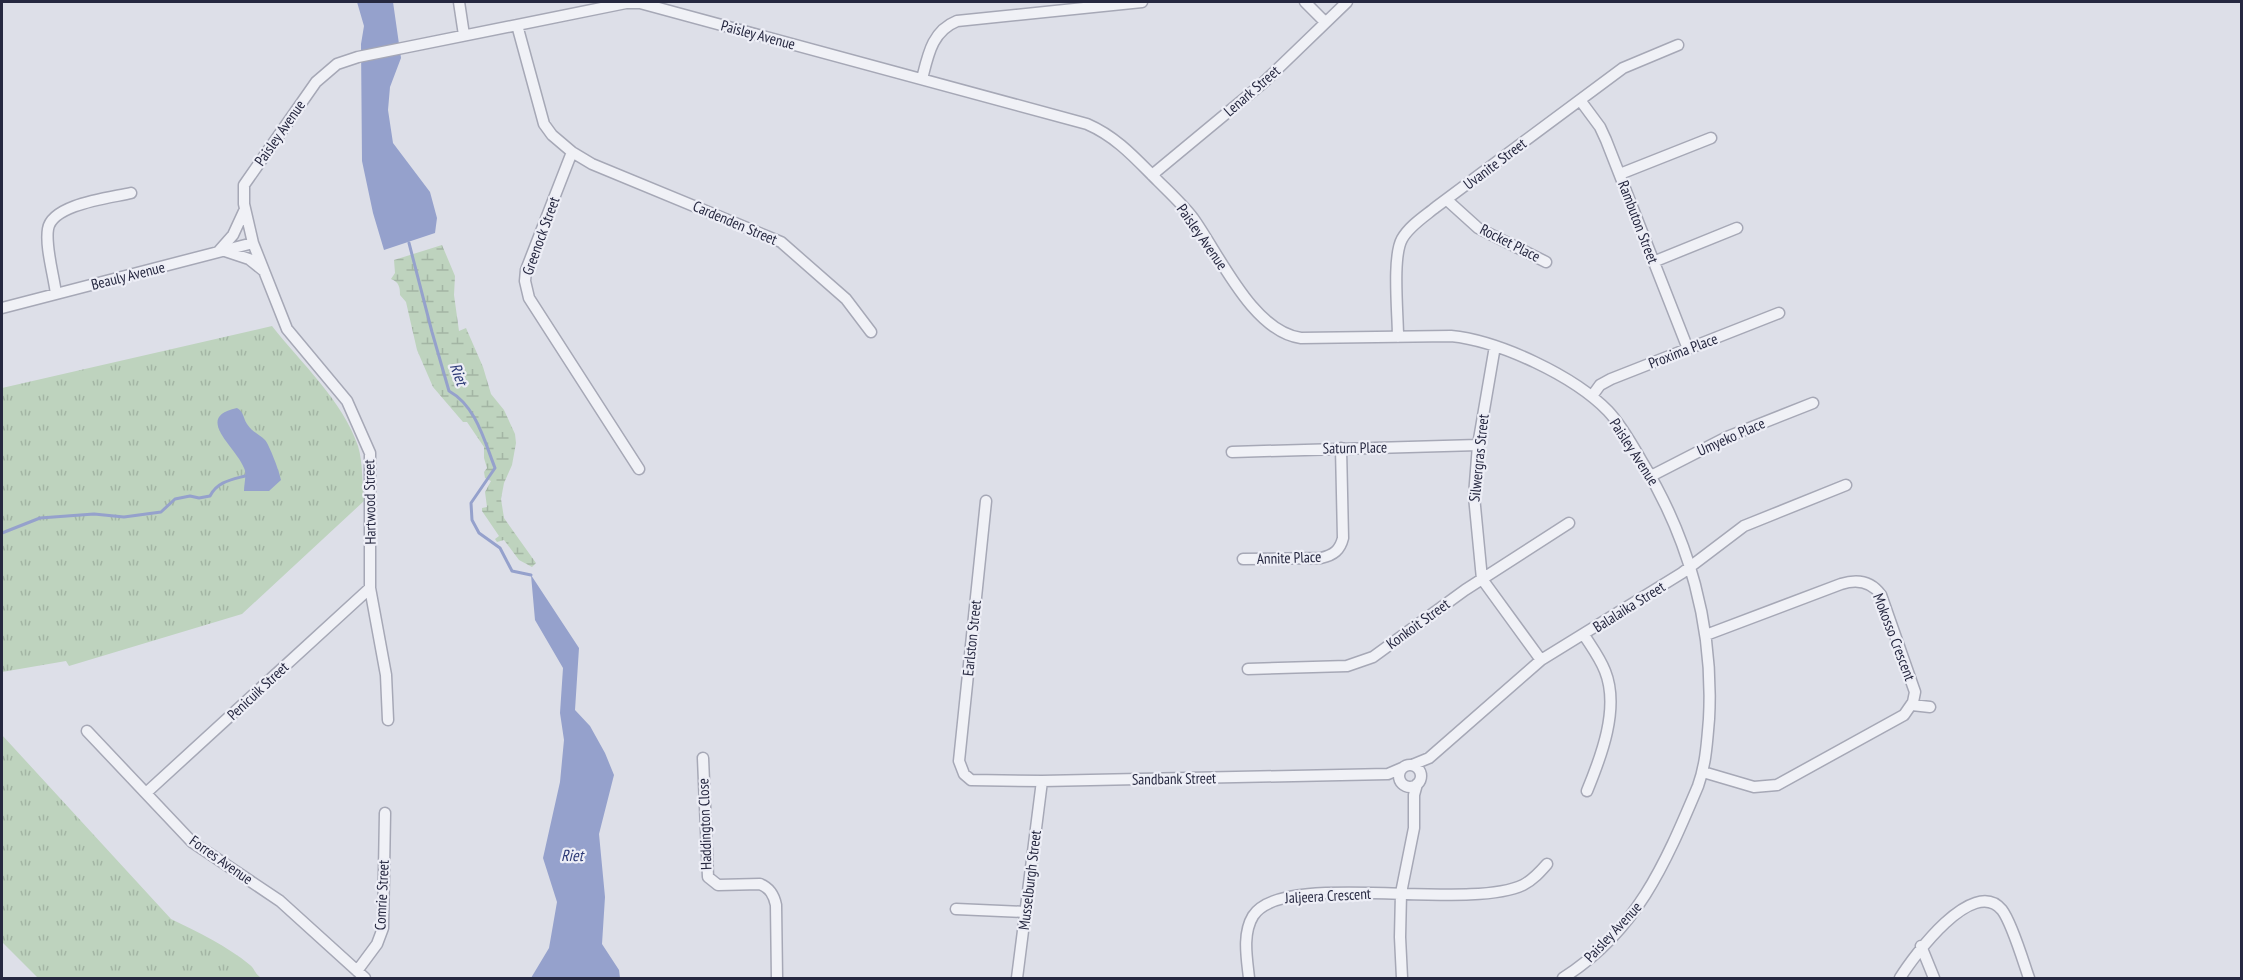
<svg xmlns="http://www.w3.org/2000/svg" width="2243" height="980" viewBox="0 0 2243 980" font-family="'PT Sans Narrow',sans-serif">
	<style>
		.grass { fill: url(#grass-tufts) }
		.wetland { fill: url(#wetland-marsh) }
		.water { fill: #95a1cc }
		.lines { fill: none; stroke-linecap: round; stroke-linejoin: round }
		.stream { stroke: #95a1cc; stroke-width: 3 }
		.street-casing { stroke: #a6a8b6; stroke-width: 13 }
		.street { stroke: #f0f1f6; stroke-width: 10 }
		.labels { text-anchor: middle; stroke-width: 4.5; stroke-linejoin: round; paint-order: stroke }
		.street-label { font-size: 15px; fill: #262840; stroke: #edeef6 }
		.water-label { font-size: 16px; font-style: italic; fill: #2d3a77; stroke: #edeef6 }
	</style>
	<defs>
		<pattern id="grass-tufts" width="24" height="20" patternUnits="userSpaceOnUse" patternTransform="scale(1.5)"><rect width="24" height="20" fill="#bed3be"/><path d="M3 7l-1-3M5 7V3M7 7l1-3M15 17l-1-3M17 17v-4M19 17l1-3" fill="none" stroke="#a3b5a4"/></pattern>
		<pattern id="wetland-marsh" width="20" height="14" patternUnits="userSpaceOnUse" patternTransform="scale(1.5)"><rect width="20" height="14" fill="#bed3be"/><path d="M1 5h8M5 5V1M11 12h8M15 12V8" fill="none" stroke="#a3b5a4"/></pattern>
	</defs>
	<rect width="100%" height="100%" fill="#dddfe8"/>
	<path class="grass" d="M272 326C301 363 343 401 358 446 363 462 362 484 364 501L242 614 69 666 66 661 2 672V388Z
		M2 735 171 919C198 932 227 946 250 965 255 969 255 975 262 978H38L2 942Z"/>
	<path class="wetland" d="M442 245 455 276 454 295 459 331 466 328 483 367 491 394 504 410 515 434 516 443 512 465 504 483 501 499 504 518 536 563 532 567 519 560 504 540 497 542 495 539 499 536 482 511V508L487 507 485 492 491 481 485 478 484 472 487 468 484 458V447L467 422H463L433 387 417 350 406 302 400 295C400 287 399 282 391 279L395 273 394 260Z"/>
	<path class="water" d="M357 2H393L401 58 390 87 388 110 393 143 430 192 437 218 435 233 384 250 373 213 362 161 361 44 364 26Z
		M237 408C244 412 243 418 247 424 252 432 259 434 265 440 269 444 280 473 281 480L269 491H244C244 484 247 474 244 468 236 447 193 417 237 408Z
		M531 575 579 648 575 710 590 726 605 753 614 775 599 834 605 897 602 944 619 970 620 978H531L549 948 557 902 543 858 560 782 564 740 560 713 563 668 535 620Z"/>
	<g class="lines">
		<path class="stream" d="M409 243 432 332 449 391C476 406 484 440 495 468L471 503 472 520 479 533 500 548 512 571 531 575
			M2 533 40 518 94 514 124 517 161 512 175 499 190 496 199 498 210 496C217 482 230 480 245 476"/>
		<g class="street-casing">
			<path id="street" d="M459 2 464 35
				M1305 2 1325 22
				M517 25 544 124 552 135 572 152 592 164 781 242 846 299 871 332
				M922 79C928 55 932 31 957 21L1142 2
				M1580 100 1600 127 1606 140 1688 349
				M572 152 526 270 525 281 529 298 639 469
				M1620 174 1711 138
				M1152 175 1263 83 1347 2
				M1447 200 1478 228 1546 262
				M225 251 249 259 264 271
				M218 252 233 235 245 209
				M1653 262 1737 228
				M56 294C54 276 45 247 48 229 52 204 110 198 131 193
				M2 308 253 243
				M1398 337C1398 314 1392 257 1402 239 1409 226 1425 216 1436 207L1623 68 1678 45
				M1495 346 1478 445 1474 496 1482 579 1541 660
				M1592 396 1600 385 1611 379 1779 313
				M1232 452 1478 445
				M1651 476 1727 437 1813 403
				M986 501 959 761 964 774 971 780 1042 781 1388 774 1402 768
				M1243 559 1321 558C1334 555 1340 550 1343 538L1341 448
				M1584 635C1591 646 1600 658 1605 671 1620 708 1601 757 1587 791
				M1248 669 1347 666 1373 657 1465 590 1569 523
				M1912 705 1930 707
				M388 720 386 675 370 588V453L347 401 287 329 253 243 244 204V185L316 82 337 64 358 57 626 3H640L1087 124C1117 137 1136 159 1158 181 1170 193 1183 205 1193 218 1219 254 1253 332 1301 338L1451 336C1500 341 1574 376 1608 411 1622 426 1631 443 1641 460 1689 538 1714 627 1709 719 1707 742 1706 764 1698 786 1665 864 1637 931 1563 978
				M87 731 192 842 280 901 365 978
				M703 758 708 877 718 885 760 884C770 888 774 895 776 905L777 978
				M1399 776a11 11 0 1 1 22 0a11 11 0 1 1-22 0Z
				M1412 765 1429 758 1541 660 1682 573 1744 526 1846 485
				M1703 772 1754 787 1777 785 1904 715 1913 702 1915 692 1881 595C1871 581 1857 579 1841 584L1706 635
				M146 793 370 588
				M956 909 1026 912
				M1921 946 1934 978
				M357 971 377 944 383 928 385 813
				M1017 978 1042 781
				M1249 978C1247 959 1242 934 1253 916 1282 869 1466 912 1523 885 1533 880 1540 872 1547 864
				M1402 978 1400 937 1401 893 1414 828V795L1417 784
				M1900 978C1913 957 1973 875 2002 910 2012 923 2023 961 2029 978"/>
		</g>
		<use href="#street" class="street"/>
	</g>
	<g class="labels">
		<g class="street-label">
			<text transform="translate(758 35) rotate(15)" y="5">Paisley Avenue</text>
			<text transform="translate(1252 91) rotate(-41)" y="5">Lenark Street</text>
			<text transform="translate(280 133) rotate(-55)" y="5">Paisley Avenue</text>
			<text transform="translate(1495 164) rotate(-37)" y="5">Uvanite Street</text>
			<text transform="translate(1638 222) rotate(69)" y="5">Rambuton Street</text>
			<text transform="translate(735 223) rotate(23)" y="5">Cardenden Street</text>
			<text transform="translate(541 236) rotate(-70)" y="5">Greenock Street</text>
			<text transform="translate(1202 237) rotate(55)" y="5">Paisley Avenue</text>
			<text transform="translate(1510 243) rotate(27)" y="5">Rocket Place</text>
			<text transform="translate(128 276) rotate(-14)" y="5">Beauly Avenue</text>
			<text transform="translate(1683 351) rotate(-21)" y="5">Proxima Place</text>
			<text transform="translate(1731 437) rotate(-24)" y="5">Umyeko Place</text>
			<text transform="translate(1355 448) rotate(-1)" y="5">Saturn Place</text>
			<text transform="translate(1634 452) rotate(57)" y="5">Paisley Avenue</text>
			<text transform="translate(1479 458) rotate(-84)" y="5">Silwergras Street</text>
			<text transform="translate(370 502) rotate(-91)" y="5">Hartwood Street</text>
			<text transform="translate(1289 558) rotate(-2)" y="5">Annite Place</text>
			<text transform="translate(1629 607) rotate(-32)" y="5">Balalaika Street</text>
			<text transform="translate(1418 624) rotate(-36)" y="5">Konkoit Street</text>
			<text transform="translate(1894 637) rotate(69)" y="5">Mokosso Crescent</text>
			<text transform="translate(972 638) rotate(-84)" y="5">Earlston Street</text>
			<text transform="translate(258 691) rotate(-43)" y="5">Penicuik Street</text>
			<text transform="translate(1174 779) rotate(-1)" y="5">Sandbank Street</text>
			<text transform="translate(705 824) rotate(-92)" y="5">Haddington Close</text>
			<text transform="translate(221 860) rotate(35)" y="5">Forres Avenue</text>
			<text transform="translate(1030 880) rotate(-83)" y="5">Musselburgh Street</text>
			<text transform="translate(382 895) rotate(-87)" y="5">Comrie Street</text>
			<text transform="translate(1328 896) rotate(-3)" y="5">Jaljeera Crescent</text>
			<text transform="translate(1613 932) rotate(-47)" y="5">Paisley Avenue</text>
		</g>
		<g class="water-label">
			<text transform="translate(459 374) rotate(69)" y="6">Riet</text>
			<text x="572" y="861">Riet</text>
		</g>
	</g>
	<rect width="2243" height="980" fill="none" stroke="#262840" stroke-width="6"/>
</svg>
